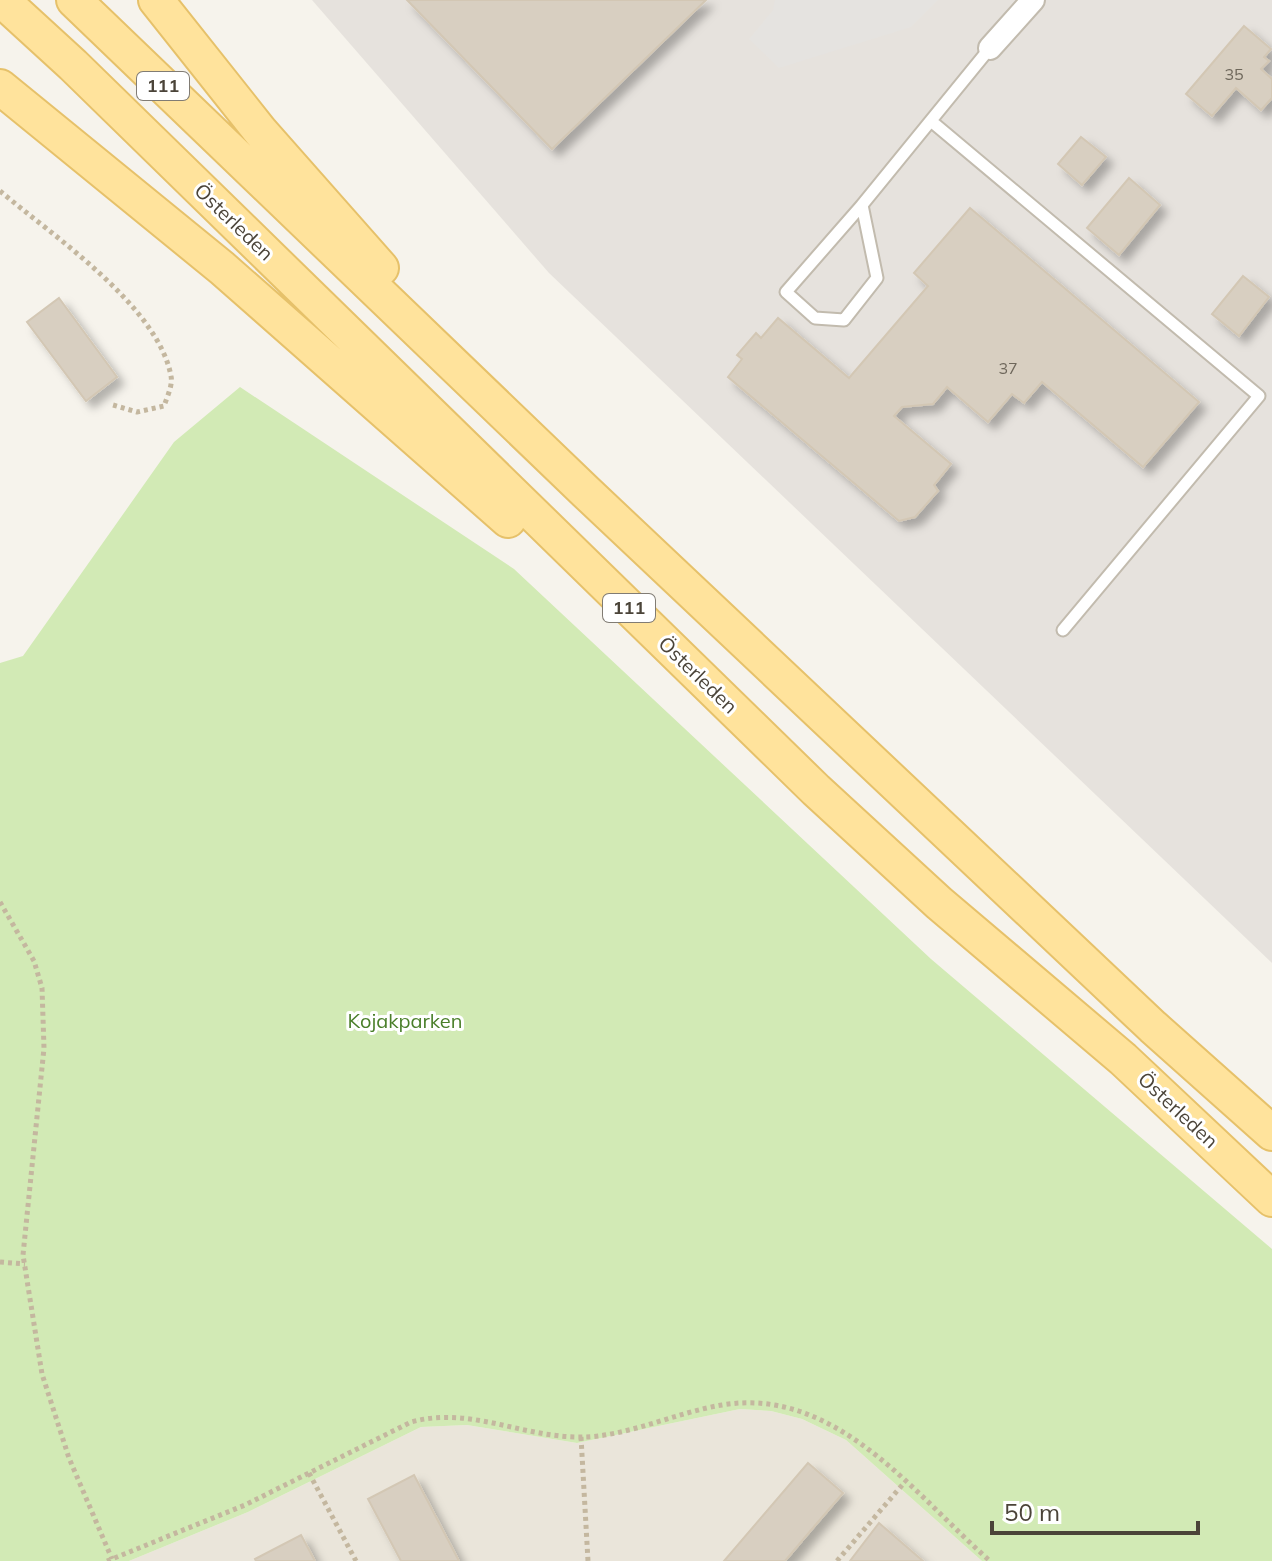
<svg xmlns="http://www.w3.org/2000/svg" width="1272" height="1561" viewBox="0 0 1272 1561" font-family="Mulish,sans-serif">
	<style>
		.residential { fill: #eae5da }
		.industrial { fill: #e6e2dd }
		.green { fill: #d2eab5 }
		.parking { fill: #e5e3e0 }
		.building { fill: #d8cfc1; stroke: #d3c7b4; stroke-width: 2; filter: url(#shadow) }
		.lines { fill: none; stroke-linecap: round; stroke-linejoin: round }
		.service-casing { stroke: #c2bbae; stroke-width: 15 }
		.minor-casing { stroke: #c2bbae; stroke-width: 26 }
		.primary-casing { stroke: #e6c16a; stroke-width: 38 }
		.path { stroke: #c4b79f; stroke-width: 5; stroke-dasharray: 4 4; stroke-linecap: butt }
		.service { stroke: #fff; stroke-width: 11 }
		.minor { stroke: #fff; stroke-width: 22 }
		.primary { stroke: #ffe39c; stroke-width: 34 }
		.labels { text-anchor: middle; stroke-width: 6; stroke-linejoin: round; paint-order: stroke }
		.number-label { font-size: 16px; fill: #6e675b }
		.shield { fill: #fff; stroke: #817c74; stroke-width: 2 }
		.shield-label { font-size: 18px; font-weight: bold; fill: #4b4439 }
		.street-label { font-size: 20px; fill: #4b4439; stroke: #fff }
		.park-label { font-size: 20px; fill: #4a7f2a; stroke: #fff }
	</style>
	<defs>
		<filter id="shadow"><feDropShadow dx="7" dy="7" stdDeviation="4" flood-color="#0004"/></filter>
	</defs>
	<rect width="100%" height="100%" fill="#f6f3ec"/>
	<path class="residential" d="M740 1409 771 1411 802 1419 846 1440 982 1561H129L248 1512 421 1427 467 1425 577 1443Z"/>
	<path class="industrial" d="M312 0H1272V963L549 273Z"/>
	<path class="green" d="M240 387 514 569 931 959 1272 1249V1561H982L846 1440 802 1419 771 1411 740 1409 577 1443 467 1425 421 1427 248 1512 129 1561H0V663L23 656 174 442Z"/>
	<path class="parking" d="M775 0H938L911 27 779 68 749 39 773 10Z"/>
	<path class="building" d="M407 0H706L552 149Z
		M1244 26 1271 49 1264 57 1269 61 1261 69 1272 79V98L1261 110 1236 88 1212 116 1186 94Z
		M1081 137 1106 157 1082 185 1058 164Z
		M1129 178 1160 205 1119 255 1087 228Z
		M970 208 1199 402 1143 467 1042 382 1024 403 1012 394 988 422 947 387 933 404 902 407 894 416 951 464 934 485 938 491 915 517 899 521 728 377 742 359 737 355 756 333 761 338 778 318 849 378 928 286 914 273Z
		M1243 276 1269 297 1239 336 1212 314Z
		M59 298 117 377 86 401 27 322Z
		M808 1463 843 1493 812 1529 785 1561H724Z
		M414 1475 459 1561H401L368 1499Z
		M879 1523 923 1561H850Z
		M301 1535 315 1561H256L255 1559Z"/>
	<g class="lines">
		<g class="service-casing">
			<path id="service" d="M931 121 1259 396 1063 630
				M862 205 786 292 815 318 844 320 877 278 862 205 990 48"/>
		</g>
		<g class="minor-casing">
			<path id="minor" d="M990 48 1033 0"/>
		</g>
		<g class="primary-casing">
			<path id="primary" d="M2 0 73 65 816 790 939 903 1123 1059 1272 1199
				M74 0 586 492 1153 1027 1272 1133
				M156 0 260 131 381 268
				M0 87 222 268 508 520"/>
		</g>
		<path class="path" d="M0 191C53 236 158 306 171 376 173 385 167 397 164 406L137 412 113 405
			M0 902 34 961 42 988 44 1048 23 1255 42 1374 69 1458 112 1559
			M0 1262 25 1264
			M581 1437 588 1561
			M309 1473 356 1561
			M107 1561 245 1505 411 1422C470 1406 521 1437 579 1437 624 1438 677 1412 722 1405 836 1386 914 1494 990 1561
			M837 1561 904 1483"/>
		<use href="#service" class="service"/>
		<use href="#minor" class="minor"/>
		<use href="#primary" class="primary"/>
	</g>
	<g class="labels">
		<g class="number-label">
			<text x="1234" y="80">35</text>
			<text x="1008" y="374">37</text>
		</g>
		<g class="shield">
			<rect x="137" y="72" width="52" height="28" rx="6"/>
			<rect x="603" y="594" width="52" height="28" rx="6"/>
		</g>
		<g class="shield-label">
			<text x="163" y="92">111</text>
			<text x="629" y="614">111</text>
		</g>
		<g class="street-label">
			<text transform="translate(234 222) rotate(44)" y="7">Österleden</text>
			<text transform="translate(698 675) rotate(44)" y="7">Österleden</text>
			<text transform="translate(1178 1110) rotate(43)" y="7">Österleden</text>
		</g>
		<g class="park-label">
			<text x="405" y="1028">Kojakparken</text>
		</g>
	</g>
	<path d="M992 1521v12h206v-12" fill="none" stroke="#4b4439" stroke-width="4"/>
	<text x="1004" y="1521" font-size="24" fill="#4b4439" stroke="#ffffff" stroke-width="6" paint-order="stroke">50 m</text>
</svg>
